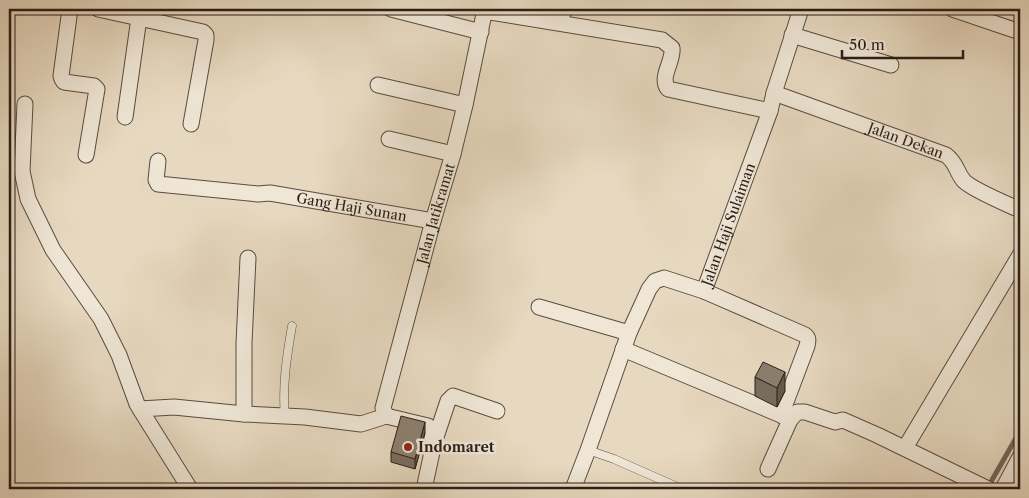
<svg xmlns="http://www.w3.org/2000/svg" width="1029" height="498" viewBox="0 0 1029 498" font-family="'Libre Caslon Text',serif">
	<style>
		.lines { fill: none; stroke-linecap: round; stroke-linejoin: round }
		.stream { stroke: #75675a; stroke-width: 5 }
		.service-casing { stroke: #594c41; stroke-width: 9 }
		.minor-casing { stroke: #594c41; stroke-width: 17 }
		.service { stroke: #efe6d6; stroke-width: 8 }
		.minor { stroke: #efe6d6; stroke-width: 15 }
		.wall { fill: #786d5f; stroke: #2a1d17 }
		.shaded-wall { fill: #62594e; stroke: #2a1d17 }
		.building { fill: #8c7f6f; stroke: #2a1d17 }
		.poi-dot { fill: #8f2418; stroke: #efe6d6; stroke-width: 2 }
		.labels { text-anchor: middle; stroke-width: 5; stroke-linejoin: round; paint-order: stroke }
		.street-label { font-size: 14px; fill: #2a1d17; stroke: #efe6d6 }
		.poi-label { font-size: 14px; font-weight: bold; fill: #2a1d17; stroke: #efe6d6; text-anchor: start }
	</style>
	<rect width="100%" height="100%" fill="#e7d9c0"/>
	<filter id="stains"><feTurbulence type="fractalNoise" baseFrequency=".004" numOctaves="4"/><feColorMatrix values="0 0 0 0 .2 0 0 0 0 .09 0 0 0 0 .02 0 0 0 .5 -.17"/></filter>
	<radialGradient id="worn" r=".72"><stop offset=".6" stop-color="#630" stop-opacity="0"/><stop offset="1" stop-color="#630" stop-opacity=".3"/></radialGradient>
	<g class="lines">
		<path class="stream" d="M988 487 1020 431"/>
		<g class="service-casing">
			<path id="service" d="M285 416C282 386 287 355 292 326
				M588 450 614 459 682 489"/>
		</g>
		<g class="minor-casing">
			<g id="minor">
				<path d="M70 9 61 76 62 79 64 82 94 86 97 89 86 155"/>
				<path d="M98 9 203 32 206 35V40L191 124"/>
				<path d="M391 9 481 32"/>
				<path d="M537 9 563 13"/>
				<path d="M952 9 1020 32"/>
				<path d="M484 11 662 40 672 48C674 61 659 77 668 89L770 111"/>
				<path d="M792 35 891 65"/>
				<path d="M378 85 465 105"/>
				<path id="s1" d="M774 93 946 155C957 163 956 172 964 181 973 190 1007 204 1020 210"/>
				<path d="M25 104 22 171 28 199 53 250 101 319 119 355 137 404 140 409 174 407 244 414 305 417 361 424 386 416 428 426 434 443 424 489"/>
				<path d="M125 117 139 18"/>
				<path d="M389 139 453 154"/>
				<path id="s2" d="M158 161 156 180 158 184 258 194 270 193 433 221"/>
				<path id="s3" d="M704 291 770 111 774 93 801 9"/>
				<path d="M539 307 629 333"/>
				<path d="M623 349 781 415 789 420"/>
				<path d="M140 409 190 489"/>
				<path d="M244 414V343L248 258"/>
				<path id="s4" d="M386 416 383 408 433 221 453 154 465 105 485 9"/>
				<path d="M434 443 448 401 453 396 497 411"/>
				<path d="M905 448 1020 255"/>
				<path d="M768 469 790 420 797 412H805L835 422 843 420 877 435 988 489"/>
				<path d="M573 489 588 450 629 333 649 289 655 281 664 278 704 291 805 335C809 338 808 341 807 346L781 415"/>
				<path d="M1003 489 1020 457"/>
			</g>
		</g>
		<use href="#service" class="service"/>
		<use href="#minor" class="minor"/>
	</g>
	<path class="wall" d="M755 377 785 391 777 407 755 396Z
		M425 433 415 469 391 462V452Z"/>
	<path class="shaded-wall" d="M785 372V391L777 407V388Z
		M425 422V433L415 469V459Z"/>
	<path class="building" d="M763 362 785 372 777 388 755 377Z
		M401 416 425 422 415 459 391 452Z"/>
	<circle class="poi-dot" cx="408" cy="447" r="5"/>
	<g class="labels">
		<g class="street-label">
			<text dy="5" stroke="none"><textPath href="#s1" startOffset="140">Jalan Dekan</textPath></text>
			<text dy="5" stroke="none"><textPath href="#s2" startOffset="219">Gang Haji Sunan</textPath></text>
			<text dy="5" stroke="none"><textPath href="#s4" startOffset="210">Jalan Jatikramat</textPath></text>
			<text dy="5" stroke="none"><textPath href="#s3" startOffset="71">Jalan Haji Sulaiman</textPath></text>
		</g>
		<g class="poi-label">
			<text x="418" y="452">Indomaret</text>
		</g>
	</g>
	<rect width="1029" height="498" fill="none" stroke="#e7d9c0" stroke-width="30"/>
	<rect x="10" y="10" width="1009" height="478" fill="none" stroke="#2a1d17" stroke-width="2.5"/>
	<rect x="15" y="15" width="999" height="468" fill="none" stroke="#2a1d17"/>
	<path d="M842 50v8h121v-8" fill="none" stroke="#2a1d17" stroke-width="2.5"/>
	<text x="849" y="50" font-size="15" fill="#2a1d17" stroke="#efe6d6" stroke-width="4" paint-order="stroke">50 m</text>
	<rect width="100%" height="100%" filter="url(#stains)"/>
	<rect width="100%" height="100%" fill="url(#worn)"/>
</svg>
